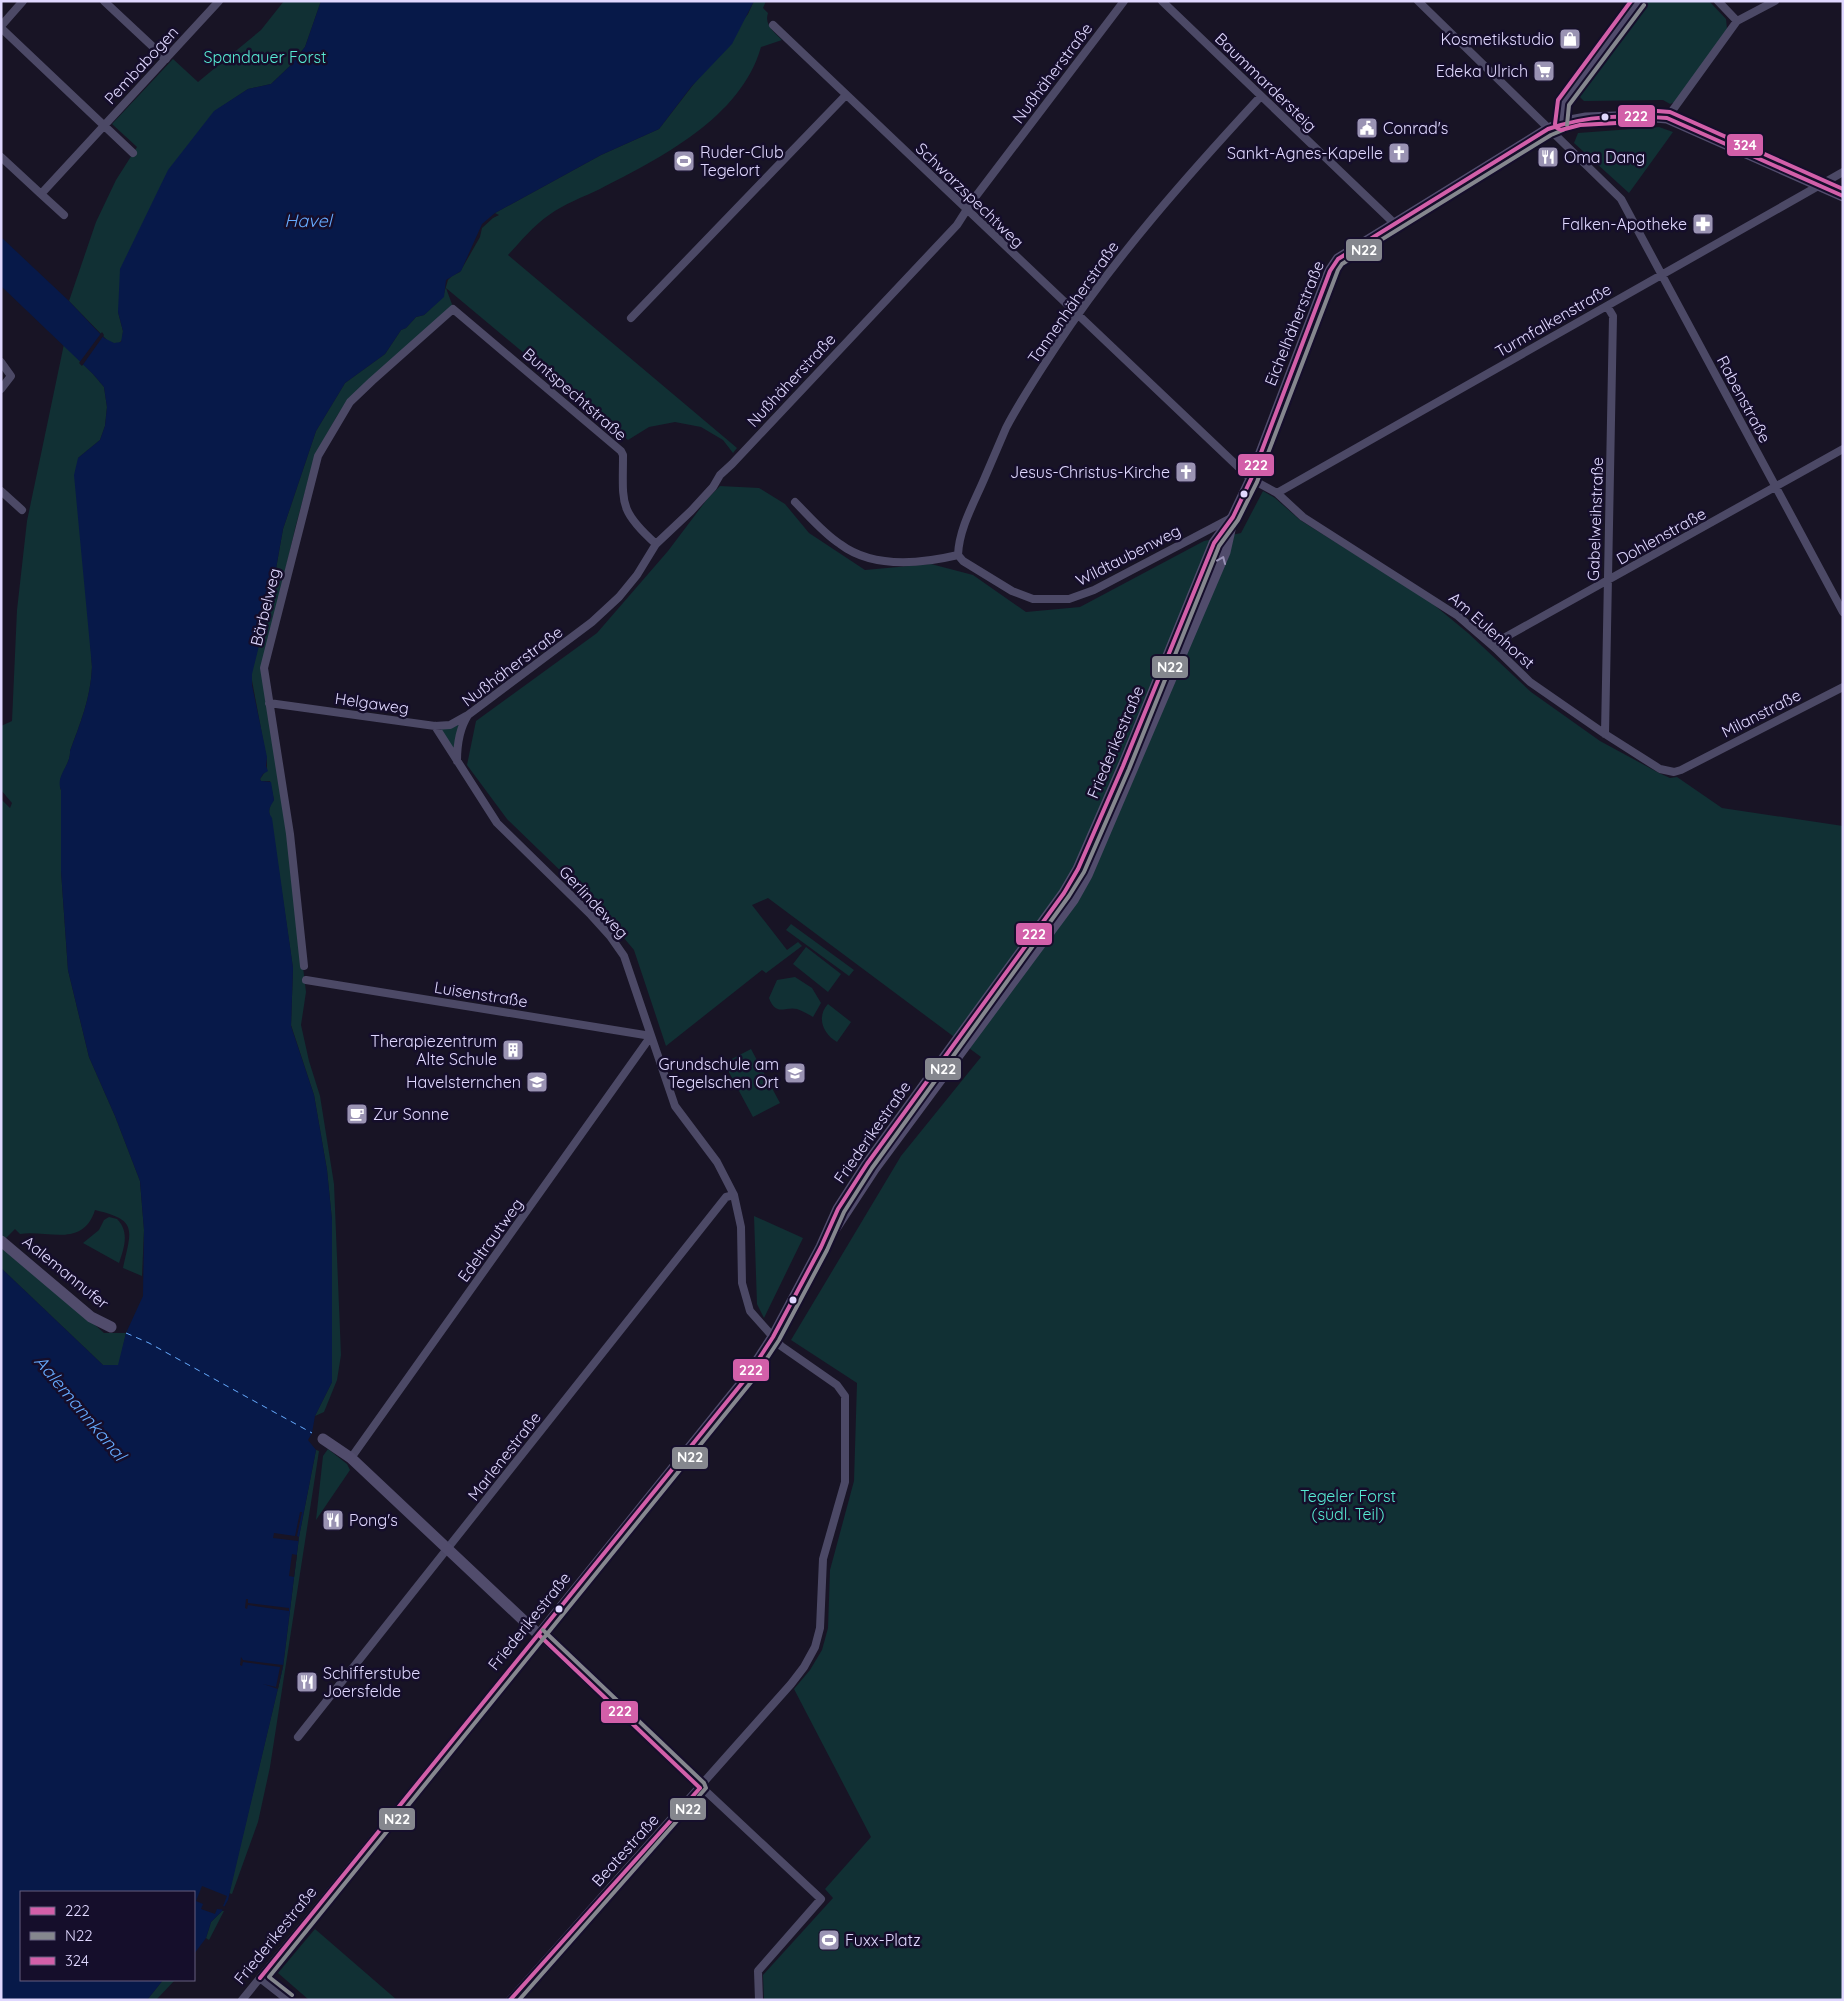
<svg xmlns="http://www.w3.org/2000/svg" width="1844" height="2001" viewBox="0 0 1844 2001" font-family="Quicksand,sans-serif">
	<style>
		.green { fill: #113034 }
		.water { fill: #071949 }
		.pier { fill: #181425 }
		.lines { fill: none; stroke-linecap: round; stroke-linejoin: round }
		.ferry { stroke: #66abff; stroke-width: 1; stroke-dasharray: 6 5; stroke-linecap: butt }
		.street { stroke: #4c4966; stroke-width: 8 }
		.secondary { stroke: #514c6c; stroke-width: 11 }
		.bus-1-casing { stroke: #150e2b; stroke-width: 8 }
		.bus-2-casing { stroke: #150e2b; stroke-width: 8 }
		.bus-3-casing { stroke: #150e2b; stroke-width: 8 }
		.bus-1 { stroke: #d25fa9; stroke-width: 4 }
		.bus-2 { stroke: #85878e; stroke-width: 4 }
		.bus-3 { stroke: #d25fa9; stroke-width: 4 }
		.oneway { stroke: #9892b6 }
		.bus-dot { fill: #e0d8ff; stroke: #150e2b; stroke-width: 2 }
		.labels { text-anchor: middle; stroke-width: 5; stroke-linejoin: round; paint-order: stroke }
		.poi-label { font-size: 16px; fill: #e0d8ff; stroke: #150e2b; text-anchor: end }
		.park-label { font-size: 16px; fill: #57ecd3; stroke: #150e2b }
		.street-label { font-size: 16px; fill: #e0d8ff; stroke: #150e2b }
		.water-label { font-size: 18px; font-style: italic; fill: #66abff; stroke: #150e2b }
		.line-badge { stroke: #150e2b; stroke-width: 2 }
		.badge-label { font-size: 14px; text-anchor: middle; font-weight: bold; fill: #fff }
	</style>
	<rect width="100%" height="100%" fill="#181425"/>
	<path class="green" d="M284 1H321L305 47 290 66 271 84 248 89 215 111 118 312 123 331 122 340 118 344 109 342 69 301 96 222 116 180 137 147 112 124 173 59 198 82 261 30Z
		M754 1H766L763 8 768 13C764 25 774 32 782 40L761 47C741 118 660 158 600 189 583 197 564 204 549 215 533 226 521 241 508 255L737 448 733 453 723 440 701 427 675 422 649 427 628 440 446 288 453 307 348 400 337 416 315 455 296 525 262 668 286 826 306 992 301 1025 309 1061 320 1096 334 1184 341 1355 337 1380 324 1412 315 1416 332 1382V1220L327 1170 314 1095 291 1025 293 968 271 818C267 811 270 805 274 800L270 781H261L260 779 267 769V761L251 675 271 597 283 529 316 431 345 383 385 354 401 330 406 328 416 317 424 315 443 297 448 280 452 276 460 272 480 237 482 228 493 218 499 215 495 213 601 155 659 129 748 14Z
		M1647 1H1709L1726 19 1727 29 1677 101 1670 104 1663 100 1584 101 1579 96 1578 90 1582 84 1585 85Z
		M1659 127 1673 132 1629 193 1574 143 1578 133Z
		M64 344 93 374 104 387 107 407 105 426 100 440 78 458 92 667C91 697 80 724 70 751 71 765 56 776 61 790V871L68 970 89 1057 115 1116 140 1181 144 1230 142 1276 123 1268C131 1230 139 1220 95 1210 83 1248 48 1230 20 1234L15 1229 5 1239 1 1235V799L10 808 12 803 1 790V726L12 721 17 610 27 521Z
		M720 486 759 488 785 504 809 533 865 570 931 564 973 575 1026 612 1080 607 1204 541 1241 533 1263 491 1275 498 1300 520 1428 600 1468 633 1531 692 1600 741 1659 773 1670 778 1677 777 1722 808 1843 826V2000H764L763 1975 833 1898 825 1889 871 1837 794 1689 810 1670 822 1650 828 1628 830 1570 854 1481 857 1383 791 1340 901 1156 981 1057 768 898 752 905 787 950 798 942 802 946 766 973 762 970 666 1046 634 950 598 907 507 819 467 765 476 721 597 633 668 551 708 498Z
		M462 722 453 751 440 728Z
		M791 924 854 970 849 976 786 930Z
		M806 947 841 974 828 992 793 964Z
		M795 977 812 988 821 1003 813 1017C808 1014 803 1011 797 1009 785 1006 776 1017 769 998L777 980Z
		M828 1004 851 1022 837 1042C823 1034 816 1017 828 1004Z
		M751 1049 780 1103 753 1117 724 1063Z
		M754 1216 803 1238 764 1318 757 1304Z
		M109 1217 117 1219C130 1232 124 1248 119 1263L83 1243 99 1230 104 1220Z
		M1 1241 104 1333H126L119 1365H103L1 1268Z
		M328 1449 347 1464 350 1470 316 1520 323 1456Z
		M316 1450 319 1451 270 1767 258 1822 232 1894 229 1893 283 1667 299 1537Z
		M222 1911H224L209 1940 206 1938 211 1922Z
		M315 1929 397 2000H309L278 1973Z
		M163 1980H175L156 2000H147Z"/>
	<path class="water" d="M321 1H754L732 44 691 87 659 129 601 155 495 213 482 224 461 271 446 280 444 297 424 315 416 317 406 328 401 330 385 354 345 383 316 431 283 529 271 597 252 674V685L267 757 266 766 268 771 263 774 260 779 261 781 271 782 274 800C271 806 266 810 272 818L293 968 291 1026 314 1095 327 1170 332 1220V1382L315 1416 312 1433 308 1440 316 1450 299 1537 283 1667 228 1900 222 1911 211 1922 206 1938 194 1954V1892H21V1980H163L147 2000H1V1268L103 1365H118L126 1333 143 1296 144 1230 140 1181 115 1116 89 1057 68 970 61 871V790C55 776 71 765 70 751 80 724 91 697 92 667L74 475 78 458 100 440 105 426 107 407 104 387 93 374 1 286V237L69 301 104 338 114 343 121 342 123 331 118 312 120 269 168 170 214 111 248 89 271 84 290 66 305 47Z"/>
	<path class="pier" d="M102 332 104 335 82 366 79 363Z
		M300 1512H302L297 1536 299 1537 298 1541 273 1538 274 1533 295 1536Z
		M292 1554 297 1555 294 1577 289 1576Z
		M246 1599H248V1603L289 1608V1611L248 1605 247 1609 245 1608Z
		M241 1657 243 1660 283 1665 278 1689 263 1684 276 1687 280 1667 243 1662 242 1666 240 1665Z
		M202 1886 227 1896 223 1906 226 1907 225 1910 217 1909 215 1914 201 1909 203 1904 196 1901Z"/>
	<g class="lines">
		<path class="ferry" d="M126 1333 149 1343 312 1433"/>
		<path class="street" d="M104 1 166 59
			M1162 1 1395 224
			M1418 1 1621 199 1843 612
			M1718 1 1737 21
			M773 25 1251 479 1277 493 1303 517 1458 616 1495 648 1530 682 1605 734 1660 769 1674 772 1681 770 1843 687
			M1 26 23 1
			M1 28 133 153
			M1667 118 1737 21 1775 1
			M1 157 41 194 219 1
			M41 194 64 215
			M631 318 846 95
			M1 362 11 376 1 389
			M1 491 22 510
			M1277 493 1843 172
			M795 502C809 516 823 533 840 544 873 569 920 564 958 555
			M958 555C959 528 975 501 985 477 992 461 999 444 1006 428 1020 401 1038 374 1055 348 1115 257 1187 176 1261 96
			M958 555 963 561 1012 591 1033 599H1069L1094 590 1231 518
			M1495 648 1502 639 1843 449
			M269 703 435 726 450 725 466 716
			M435 726 497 823 591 915 610 936 624 956 675 1106 717 1162 734 1195 741 1227 742 1283 750 1311 781 1346 837 1385 845 1396V1482L823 1559 820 1628 815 1647 804 1667 791 1684 510 2000
			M1605 734 1613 316 1607 306
			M457 761C457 745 459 729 468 715L592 622 619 597 637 575 656 544 691 511 713 487 720 475 732 464 957 225 973 200 1124 1
			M304 966 290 834 264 668 318 456 350 402 372 381 453 309 621 451 623 455C623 503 618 510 656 544
			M306 980 651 1036
			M351 1458 651 1036
			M298 1737 726 1197 734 1195
			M260 1978 288 2000
			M242 2000 539 1635 821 1899 758 1971 759 2000"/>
		<path class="secondary" d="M1561 124 1563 103 1639 1
			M834 1230 874 1169 1073 900 1087 875 1225 552 1232 521
			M1 1241 91 1317 111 1327
			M323 1439 351 1458 539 1635 747 1377 773 1337 821 1247 838 1209 867 1164 1064 893 1078 869 1123 766 1214 543 1233 517 1251 479 1330 271 1338 259 1548 129 1570 121 1586 118 1643 116 1667 118 1843 196"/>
		<g class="bus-1-casing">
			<path id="bus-1" d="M539 1635 700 1788
				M260 1978 747 1377 773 1337 821 1247 838 1209 867 1164 1064 893 1078 869 1123 766 1214 543 1233 517 1251 479 1330 271 1338 259 1548 129C1587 115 1626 115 1667 118L1843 196
				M510 2000 700 1788"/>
		</g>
		<g class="bus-2-casing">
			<path id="bus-2" d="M1567 125 1569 105 1644 5
				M292 1995 269 1977 752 1381 779 1340 827 1250 844 1212 872 1168 1069 896 1084 872 1129 769 1219 546 1238 520 1257 482 1338 270 1342 264 1551 135 1563 130
				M519 2000 706 1788 704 1783 543 1630"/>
		</g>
		<g class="bus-3-casing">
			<path id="bus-3" d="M1644 110 1670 112 1843 189
				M1617 123 1580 125 1561 130 1557 128 1555 124 1558 100 1631 1"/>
		</g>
		<use href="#bus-1" class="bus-1"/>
		<use href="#bus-2" class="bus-2"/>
		<use href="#bus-3" class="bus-3"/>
	</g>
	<defs><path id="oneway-chevron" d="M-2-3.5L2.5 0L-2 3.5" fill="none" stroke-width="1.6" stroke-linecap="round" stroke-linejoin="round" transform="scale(1.25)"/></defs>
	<use class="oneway" href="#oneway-chevron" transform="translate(1222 560) rotate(-67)"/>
	<defs>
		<g id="shop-square" transform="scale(1.125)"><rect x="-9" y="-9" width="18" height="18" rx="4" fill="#9a93b3" stroke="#150e2b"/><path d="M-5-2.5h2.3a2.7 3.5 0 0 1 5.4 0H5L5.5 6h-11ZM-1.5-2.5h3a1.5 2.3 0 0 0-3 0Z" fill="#fff"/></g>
		<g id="supermarket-square" transform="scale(1.125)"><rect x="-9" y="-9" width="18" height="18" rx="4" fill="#9a93b3" stroke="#150e2b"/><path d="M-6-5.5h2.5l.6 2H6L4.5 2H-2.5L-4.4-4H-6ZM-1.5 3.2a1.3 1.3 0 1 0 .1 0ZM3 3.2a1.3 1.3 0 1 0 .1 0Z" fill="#fff"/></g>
		<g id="civic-square" transform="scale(1.125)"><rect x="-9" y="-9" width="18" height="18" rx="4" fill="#9a93b3" stroke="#150e2b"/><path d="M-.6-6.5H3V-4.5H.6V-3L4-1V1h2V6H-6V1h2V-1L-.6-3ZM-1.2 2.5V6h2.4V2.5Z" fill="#fff"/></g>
		<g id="church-square" transform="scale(1.125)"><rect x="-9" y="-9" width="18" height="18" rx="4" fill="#9a93b3" stroke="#150e2b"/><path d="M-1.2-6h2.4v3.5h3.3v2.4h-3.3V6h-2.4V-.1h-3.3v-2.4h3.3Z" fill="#fff"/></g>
		<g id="restaurant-square" transform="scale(1.125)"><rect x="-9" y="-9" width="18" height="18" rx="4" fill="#9a93b3" stroke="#150e2b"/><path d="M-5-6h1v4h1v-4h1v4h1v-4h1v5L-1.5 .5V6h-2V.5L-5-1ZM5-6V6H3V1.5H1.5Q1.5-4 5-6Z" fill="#fff"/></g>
		<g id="stadium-square" transform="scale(1.125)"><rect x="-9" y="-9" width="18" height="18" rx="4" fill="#9a93b3" stroke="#150e2b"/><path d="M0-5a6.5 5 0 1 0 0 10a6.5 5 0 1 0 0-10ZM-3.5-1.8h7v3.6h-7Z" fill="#fff"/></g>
		<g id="pharmacy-square" transform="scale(1.125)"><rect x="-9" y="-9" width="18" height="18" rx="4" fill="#9a93b3" stroke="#150e2b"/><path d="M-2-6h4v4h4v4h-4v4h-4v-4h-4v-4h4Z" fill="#fff"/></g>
		<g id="building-square" transform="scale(1.125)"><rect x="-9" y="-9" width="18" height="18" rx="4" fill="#9a93b3" stroke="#150e2b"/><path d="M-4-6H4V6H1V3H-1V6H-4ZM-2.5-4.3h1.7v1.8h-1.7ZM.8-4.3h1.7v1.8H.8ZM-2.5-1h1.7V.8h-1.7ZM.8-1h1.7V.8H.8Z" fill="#fff"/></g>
		<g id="school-square" transform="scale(1.125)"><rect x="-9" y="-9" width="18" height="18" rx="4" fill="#9a93b3" stroke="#150e2b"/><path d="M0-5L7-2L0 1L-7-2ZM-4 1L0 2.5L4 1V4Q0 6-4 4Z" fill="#fff"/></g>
		<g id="cafe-square" transform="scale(1.125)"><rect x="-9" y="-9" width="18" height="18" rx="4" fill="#9a93b3" stroke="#150e2b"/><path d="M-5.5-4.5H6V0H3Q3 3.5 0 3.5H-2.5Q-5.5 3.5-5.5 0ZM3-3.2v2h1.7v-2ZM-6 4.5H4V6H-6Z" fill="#fff"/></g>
	</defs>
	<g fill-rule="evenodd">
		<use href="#shop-square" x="1570" y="39"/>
		<use href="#supermarket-square" x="1544" y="71"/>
		<use href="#civic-square" x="1367" y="128"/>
		<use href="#church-square" x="1399" y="153"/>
		<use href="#restaurant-square" x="1548" y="157"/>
		<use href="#stadium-square" x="684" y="161"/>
		<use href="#pharmacy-square" x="1703" y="224"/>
		<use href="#church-square" x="1186" y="472"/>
		<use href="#building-square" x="513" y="1050"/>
		<use href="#school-square" x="795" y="1073"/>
		<use href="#school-square" x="537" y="1082"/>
		<use href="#cafe-square" x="357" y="1114"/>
		<use href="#restaurant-square" x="333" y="1520"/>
		<use href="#restaurant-square" x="307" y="1682"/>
		<use href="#stadium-square" x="829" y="1940"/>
	</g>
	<g class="bus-dot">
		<circle cx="1605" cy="117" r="4.5"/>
		<circle cx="1244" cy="494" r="4.5"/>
		<circle cx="793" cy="1300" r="4.5"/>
		<circle cx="559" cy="1609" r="4.5"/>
	</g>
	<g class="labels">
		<g class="poi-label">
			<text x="1554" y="45">Kosmetikstudio</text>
			<text x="1528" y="77">Edeka Ulrich</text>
			<text x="1383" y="134" text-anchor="start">Conrad's</text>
			<text x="700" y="158" text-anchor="start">Ruder-Club<tspan x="700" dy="18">Tegelort</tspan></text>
			<text x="1383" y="159">Sankt-Agnes-Kapelle</text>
			<text x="1564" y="163" text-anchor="start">Oma Dang</text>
			<text x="1687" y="230">Falken-Apotheke</text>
			<text x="1170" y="478">Jesus-Christus-Kirche</text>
			<text x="497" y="1047">Therapiezentrum<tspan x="497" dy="18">Alte Schule</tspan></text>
			<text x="779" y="1070">Grundschule am<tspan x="779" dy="18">Tegelschen Ort</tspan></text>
			<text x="521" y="1088">Havelsternchen</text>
			<text x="373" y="1120" text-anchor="start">Zur Sonne</text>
			<text x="349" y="1526" text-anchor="start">Pong's</text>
			<text x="323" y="1679" text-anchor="start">Schifferstube<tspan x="323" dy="18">Joersfelde</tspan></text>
			<text x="845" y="1946" text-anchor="start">Fuxx-Platz</text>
		</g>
		<g class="park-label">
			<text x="265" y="63">Spandauer Forst</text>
			<text x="1348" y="1502">Tegeler Forst<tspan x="1348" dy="18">(südl. Teil)</tspan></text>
		</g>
		<g class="street-label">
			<text transform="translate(141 65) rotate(-47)" y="6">Pembabogen</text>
			<text transform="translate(1052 73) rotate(-53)" y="6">Nußhäherstraße</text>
			<text transform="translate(1266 82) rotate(44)" y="6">Baummardersteig</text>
			<text transform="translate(970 195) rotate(44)" y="6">Schwarzspechtweg</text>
			<text transform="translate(1073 302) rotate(-55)" y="6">Tannenhäherstraße</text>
			<text transform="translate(1553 320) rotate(-30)" y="6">Turmfalkenstraße</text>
			<text transform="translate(1294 323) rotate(-68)" y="6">Eichelhäherstraße</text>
			<text transform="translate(791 380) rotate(-47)" y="6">Nußhäherstraße</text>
			<text transform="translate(575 394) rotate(41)" y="6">Buntspechtstraße</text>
			<text transform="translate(1744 399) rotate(62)" y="6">Rabenstraße</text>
			<text transform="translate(1595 519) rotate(-88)" y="6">Gabelweihstraße</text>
			<text transform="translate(1661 536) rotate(-29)" y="6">Dohlenstraße</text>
			<text transform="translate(1128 555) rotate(-27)" y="6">Wildtaubenweg</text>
			<text transform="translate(265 607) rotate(-76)" y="6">Bärbelweg</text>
			<text transform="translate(1492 630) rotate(41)" y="6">Am Eulenhorst</text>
			<text transform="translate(512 666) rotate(-37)" y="6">Nußhäherstraße</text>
			<text transform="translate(372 703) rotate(8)" y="6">Helgaweg</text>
			<text transform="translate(1761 713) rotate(-27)" y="6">Milanstraße</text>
			<text transform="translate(1115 742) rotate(-67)" y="6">Friederikestraße</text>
			<text transform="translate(594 902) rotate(47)" y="6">Gerlindeweg</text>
			<text transform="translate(481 994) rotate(9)" y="6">Luisenstraße</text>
			<text transform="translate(872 1132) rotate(-55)" y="6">Friederikestraße</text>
			<text transform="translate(490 1240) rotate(-54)" y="6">Edeltrautweg</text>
			<text transform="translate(66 1272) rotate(39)" y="6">Aalemannufer</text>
			<text transform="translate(504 1456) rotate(-52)" y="6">Marlenestraße</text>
			<text transform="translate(529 1621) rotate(-51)" y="6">Friederikestraße</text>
			<text transform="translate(625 1850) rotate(-48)" y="6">Beatestraße</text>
			<text transform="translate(275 1935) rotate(-51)" y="6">Friederikestraße</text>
		</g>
		<g class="water-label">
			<text x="308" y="227">Havel</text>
			<text transform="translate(80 1408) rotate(50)" y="6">Aalemannkanal</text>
		</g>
	</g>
	<g class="line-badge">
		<rect x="1617" y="104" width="39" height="24" rx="5" fill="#d25fa9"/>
		<rect x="1726" y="133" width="38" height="24" rx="5" fill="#d25fa9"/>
		<rect x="1345" y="238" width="38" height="24" rx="5" fill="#85878e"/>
		<rect x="1237" y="453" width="38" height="24" rx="5" fill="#d25fa9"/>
		<rect x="1151" y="655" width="38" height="24" rx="5" fill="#85878e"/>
		<rect x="1015" y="922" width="38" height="24" rx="5" fill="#d25fa9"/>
		<rect x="924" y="1057" width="38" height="24" rx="5" fill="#85878e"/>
		<rect x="732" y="1358" width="38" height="24" rx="5" fill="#d25fa9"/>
		<rect x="671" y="1446" width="38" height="24" rx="5" fill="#85878e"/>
		<rect x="600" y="1700" width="39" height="24" rx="5" fill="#d25fa9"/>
		<rect x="669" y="1797" width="38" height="24" rx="5" fill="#85878e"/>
		<rect x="378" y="1807" width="38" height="24" rx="5" fill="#85878e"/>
	</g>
	<g class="badge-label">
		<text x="1636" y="121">222</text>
		<text x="1745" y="150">324</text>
		<text x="1364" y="255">N22</text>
		<text x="1256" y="470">222</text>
		<text x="1170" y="672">N22</text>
		<text x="1034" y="939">222</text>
		<text x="943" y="1074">N22</text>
		<text x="751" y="1375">222</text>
		<text x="690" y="1462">N22</text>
		<text x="620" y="1716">222</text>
		<text x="688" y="1814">N22</text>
		<text x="397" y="1824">N22</text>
	</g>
	<rect width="1844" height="2001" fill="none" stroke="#e0d8ff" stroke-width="5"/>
	<rect x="20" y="1891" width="175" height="90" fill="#150e2b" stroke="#665f80"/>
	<rect x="30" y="1907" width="25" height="8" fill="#d25fa9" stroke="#665f80"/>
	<text x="65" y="1916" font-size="15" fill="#e0d8ff">222</text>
	<rect x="30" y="1932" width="25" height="8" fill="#85878e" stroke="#665f80"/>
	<text x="65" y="1941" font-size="15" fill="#e0d8ff">N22</text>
	<rect x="30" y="1957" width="25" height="8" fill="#d25fa9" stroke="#665f80"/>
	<text x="65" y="1966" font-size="15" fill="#e0d8ff">324</text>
</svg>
